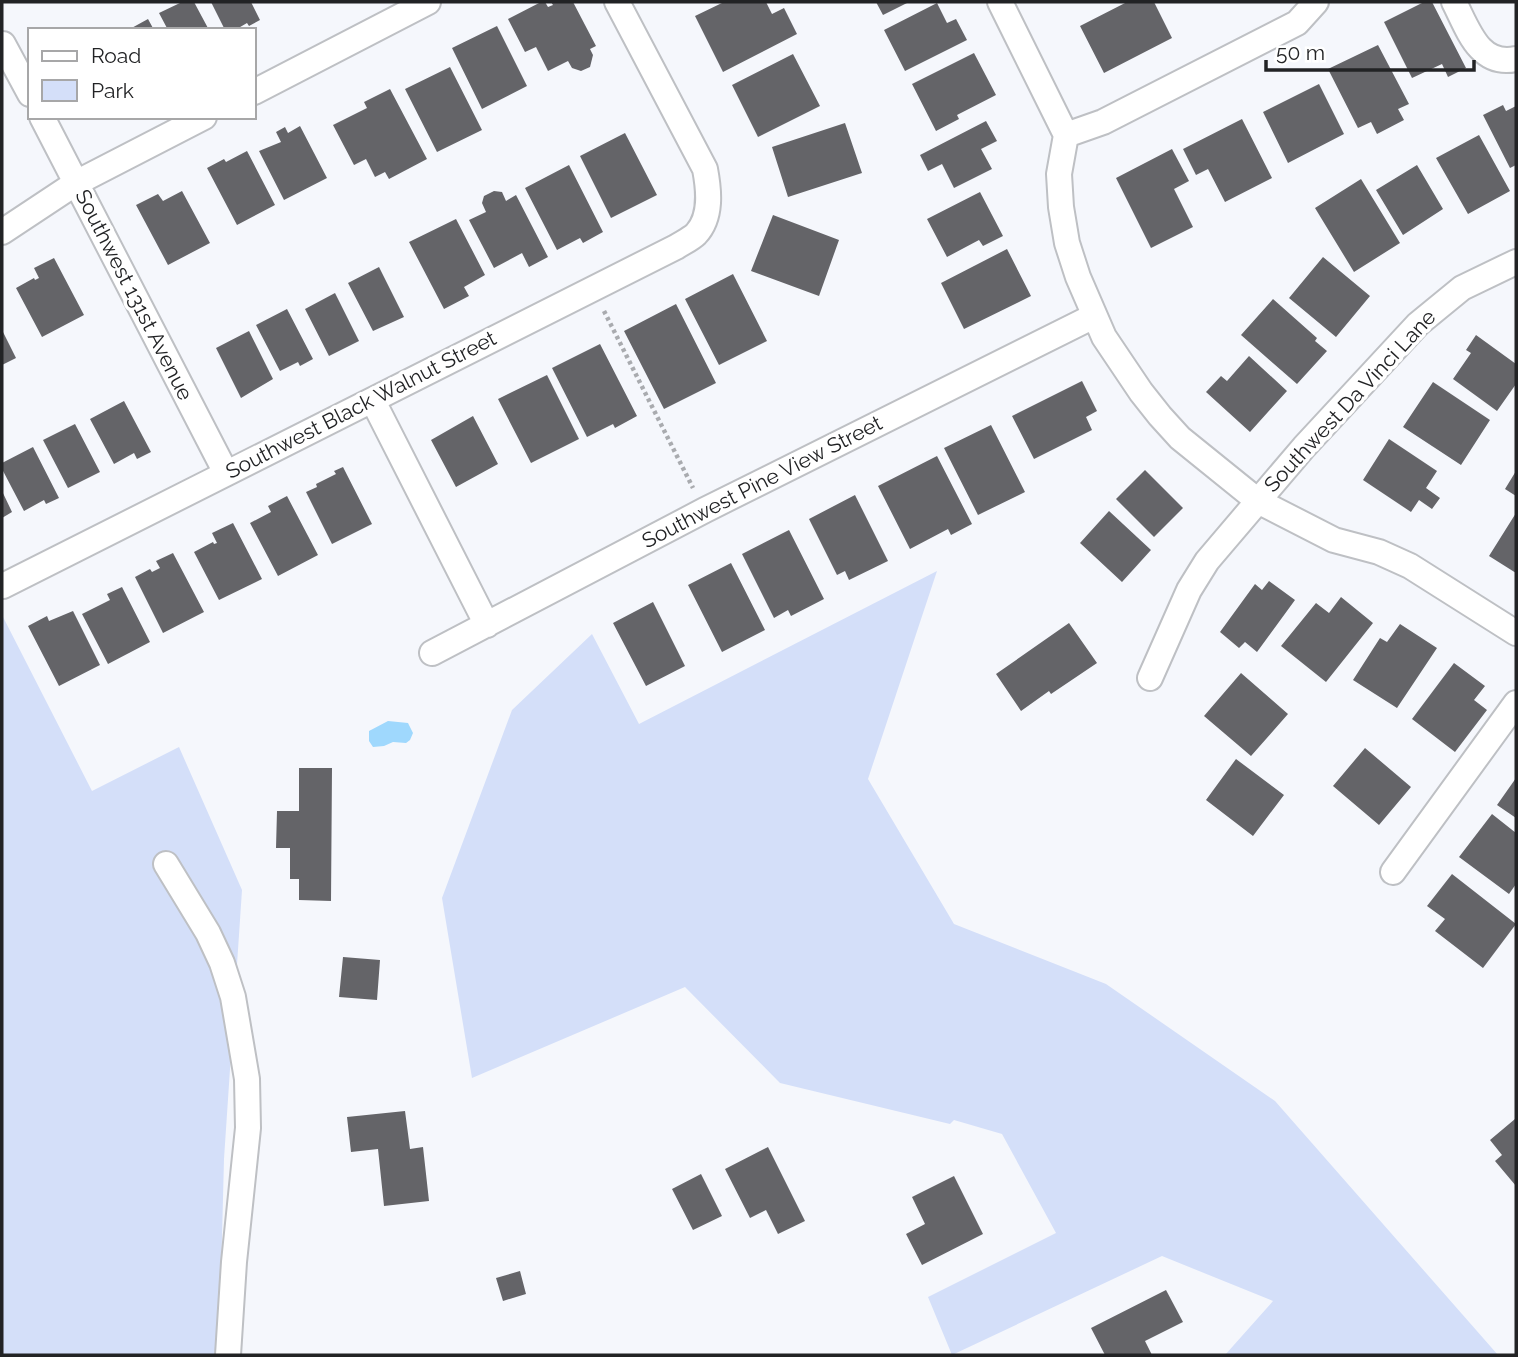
<svg xmlns="http://www.w3.org/2000/svg" width="1518" height="1357" viewBox="0 0 1518 1357" font-family="Raleway,sans-serif">
	<style>
		.green { fill: #d4dff9 }
		.water { fill: #9fd8fd }
		.building { fill: #646468 }
		.lines { fill: none; stroke-linecap: round; stroke-linejoin: round }
		.minor-casing { stroke: #bec0c4; stroke-width: 28 }
		.path { stroke: #a9abaf; stroke-width: 4.5; stroke-dasharray: 3.5 3.5; stroke-linecap: butt }
		.minor { stroke: #fff; stroke-width: 24 }
		.labels { text-anchor: middle; stroke-width: 7; stroke-linejoin: round; paint-order: stroke }
		.street-label { font-size: 21px; fill: #222325; stroke: #fff }
	</style>
	<rect width="100%" height="100%" fill="#f5f7fc"/>
	<path class="green" d="M937 571 868 779 954 924 1106 984 1275 1101 1498 1355H1225L1273 1301 1162 1256 952 1355 928 1297 1056 1233 1002 1134 954 1120 950 1124 780 1083 685 987 472 1078 442 898 512 710 592 634 639 724Z
		M2 615 92 791 179 747 242 890 224 1159 219 1355H2Z"/>
	<path class="water" d="M388 721 408 723 413 733 410 740 406 743 393 742 384 746 373 747 369 741V731Z"/>
	<path class="building" d="M182 2H194L209 30H168L159 13Z
		M211 2H251L260 20 249 26 247 23 235 30H225Z
		M541 2H545L548 7 553 5 551 2H573L596 46 590 49 593 55 590 67 581 71 572 68 568 61 548 71 536 47 525 52 508 19Z
		M724 2H766L772 14 784 8 797 34 723 72 695 16Z
		M876 2H909L883 15Z
		M1127 2H1154L1172 38 1104 73 1080 26Z
		M1424 2H1432L1466 68 1448 77 1442 64 1412 78 1384 22Z
		M937 3 947 23 956 19 967 40 905 71 884 30Z
		M148 19 154 30H128Z
		M497 26 527 86 482 109 452 48Z
		M1378 45 1409 104 1398 109 1404 120 1377 134 1371 122 1358 128 1328 69Z
		M974 53 996 95 957 115 959 119 936 131 912 84Z
		M793 54 820 106 758 137 732 85Z
		M450 67 482 130 437 152 405 89Z
		M1319 84 1344 134 1288 163 1263 112Z
		M390 89 427 159 389 179 385 172 375 177 366 159 354 165 333 125 367 108 364 102Z
		M1503 105 1506 111 1516 106V165L1510 168 1483 115Z
		M1242 119 1272 178 1225 202 1208 169 1196 175 1183 149Z
		M986 121 997 141 981 149 992 169 954 188 942 164 928 171 920 155Z
		M845 123 862 173 788 197 772 147Z
		M300 126 327 178 284 200 259 151 281 142 276 132 285 127 288 133Z
		M625 133 657 195 611 218 580 156Z
		M1479 135 1510 191 1468 214 1436 158Z
		M1172 149 1189 181 1174 189 1193 227 1151 248 1116 178Z
		M247 151 275 205 237 225 207 168 224 159 226 162Z
		M569 165 603 232 583 243 580 238 557 250 525 188Z
		M1417 165 1443 209 1403 235 1376 190Z
		M1361 179 1400 243 1354 272 1315 208Z
		M182 191 210 243 168 265 136 205 158 194 163 201Z
		M494 191 502 192 506 201 516 195 548 257 529 267 522 253 494 268 469 220 486 212 482 203 484 196Z
		M980 192 1003 236 983 246 979 240 947 257 927 219Z
		M773 215 839 240 819 296 751 271Z
		M456 219 485 275 464 287 469 296 444 309 409 242Z
		M1007 249 1031 296 964 329 941 283Z
		M1323 257 1370 296 1336 337 1289 298Z
		M54 258 84 315 42 337 16 288 34 278 35 280 39 278 34 268Z
		M379 267 404 317 373 331 348 283Z
		M733 274 767 341 719 365 685 299Z
		M335 293 359 341 329 356 305 309Z
		M1273 299 1317 338 1315 341 1327 351 1297 384 1241 335Z
		M676 304 716 383 664 409 624 331Z
		M287 309 313 359 300 366 298 362 280 371 256 325Z
		M2 330 16 358 2 365Z
		M249 331 273 379 241 398 216 348Z
		M1476 335 1516 364V384L1497 411 1453 379 1471 353 1466 350Z
		M600 344 637 416 615 428 613 424 587 437 552 368Z
		M1249 356 1287 391 1250 432 1206 392 1221 376 1227 381Z
		M547 375 579 439 531 463 498 399Z
		M1082 381 1097 411 1086 417 1092 430 1034 459 1012 416Z
		M1433 382 1490 420 1461 465 1403 427Z
		M124 401 151 452 137 459 134 453 114 464 90 419Z
		M473 416 498 464 456 487 431 440Z
		M75 424 100 472 68 488 43 440Z
		M991 425 1025 492 978 515 944 448Z
		M1389 439 1437 471 1426 488 1440 498 1432 509 1419 500 1411 512 1363 480Z
		M33 447 59 498 46 504 44 500 24 511 2 469V463Z
		M937 456 972 524 951 535 948 529 910 549 878 486Z
		M343 467 372 524 332 544 306 492 317 487 316 484 336 474 334 471Z
		M1145 470 1183 508 1154 537 1116 499Z
		M1516 471V496L1505 489Z
		M2 491 12 512 2 518Z
		M855 495 888 561 849 580 845 571 837 575 809 519Z
		M287 496 318 555 278 576 250 523 271 512 268 506Z
		M1109 511 1151 550 1122 582 1080 543Z
		M1516 513V573L1489 556Z
		M233 523 262 579 219 600 194 552 213 542 214 544 217 543 212 533Z
		M789 530 824 599 791 616 788 610 774 618 742 554Z
		M173 553 204 612 163 633 135 577 150 569 152 572 160 568 156 561Z
		M731 563 765 630 722 652 688 585Z
		M1269 581 1295 600 1257 652 1245 642 1239 648 1220 632 1255 584 1262 590Z
		M122 587 150 642 108 664 82 614 110 600 107 594Z
		M1341 597 1373 623 1326 682 1281 646 1316 603 1329 613Z
		M653 602 685 666 646 686 613 623Z
		M73 611 100 665 59 686 28 626 47 616 49 621Z
		M1069 623 1097 663 1051 694 1049 691 1021 711 996 674Z
		M1400 624 1437 648 1397 708 1353 680 1380 638 1387 642Z
		M1454 663 1485 686 1474 700 1487 710 1455 752 1412 719Z
		M1241 673 1288 714 1251 756 1204 716Z
		M1365 748 1411 787 1379 825 1333 786Z
		M1236 759 1284 795 1253 836 1206 800Z
		M299 768H332L331 901 299 900V879H290V848H276L277 811H299Z
		M1516 778V818L1497 805Z
		M1492 814 1516 833V884L1509 894 1459 857Z
		M1452 874 1516 924 1483 968 1435 931 1445 919 1427 906Z
		M343 957 380 960 377 1000 339 997Z
		M405 1111 410 1149 423 1147 429 1201 384 1206 378 1149 351 1152 347 1117Z
		M1515 1119 1516 1121V1186L1495 1161 1502 1155 1490 1140Z
		M768 1147 805 1221 778 1234 766 1210 750 1218 725 1169Z
		M701 1174 722 1216 693 1230 672 1189Z
		M954 1176 983 1234 922 1265 906 1234 925 1224 912 1197Z
		M520 1271 526 1294 503 1301 496 1278Z
		M1166 1290 1183 1322 1145 1341 1152 1355H1105L1091 1328Z"/>
	<g class="lines">
		<g class="minor-casing">
			<path id="minor" d="M1000 2 1066 135 1059 174 1061 207 1067 243 1078 277 1104 337 1141 392 1160 416 1180 438 1258 501 1334 540 1379 552 1410 566 1516 633
				M1454 2C1468 29 1479 67 1516 59
				M3 44 30 94
				M254 92 428 2
				M42 117 226 473
				M1066 135 1103 122 1297 23 1316 2
				M2 232 76 183 204 117
				M373 401 487 625
				M3 586 676 247C682 243 691 239 696 234 712 217 709 190 705 169L617 2
				M432 653 705 510 1094 316
				M1150 678 1189 590 1207 561 1304 447 1418 324 1462 288 1516 262
				M166 864 208 933 222 963 233 997 247 1079 248 1128 234 1262 228 1355
				M1393 872 1516 703"/>
		</g>
		<path class="path" d="M604 311 693 488"/>
		<use href="#minor" class="minor"/>
	</g>
	<g class="labels">
		<g class="street-label">
			<text transform="translate(134 295) rotate(63)" y="7">Southwest 131st Avenue</text>
			<text transform="translate(1350 401) rotate(-47)" y="7">Southwest Da Vinci Lane</text>
			<text transform="translate(361 405) rotate(-27)" y="7">Southwest Black Walnut Street</text>
			<text transform="translate(762 482) rotate(-27)" y="7">Southwest Pine View Street</text>
		</g>
	</g>
	<rect width="1518" height="1357" fill="none" stroke="#222325" stroke-width="7"/>
	<rect x="28" y="28" width="228" height="91" fill="#ffffff" stroke="#a7a7a8" stroke-width="2"/>
	<rect x="42" y="51" width="35" height="10" fill="#ffffff" stroke="#a7a7a8" stroke-width="2"/>
	<text x="91" y="63" font-size="21" fill="#222325">Road</text>
	<rect x="42" y="80" width="35" height="21" fill="#d4dff9" stroke="#a7a7a8" stroke-width="2"/>
	<text x="91" y="98" font-size="21" fill="#222325">Park</text>
	<path d="M1266 60v10h208v-10" fill="none" stroke="#222325" stroke-width="3.5"/>
	<text x="1276" y="60" font-size="21" fill="#222325" stroke="#ffffff" stroke-width="5" paint-order="stroke">50 m</text>
</svg>
